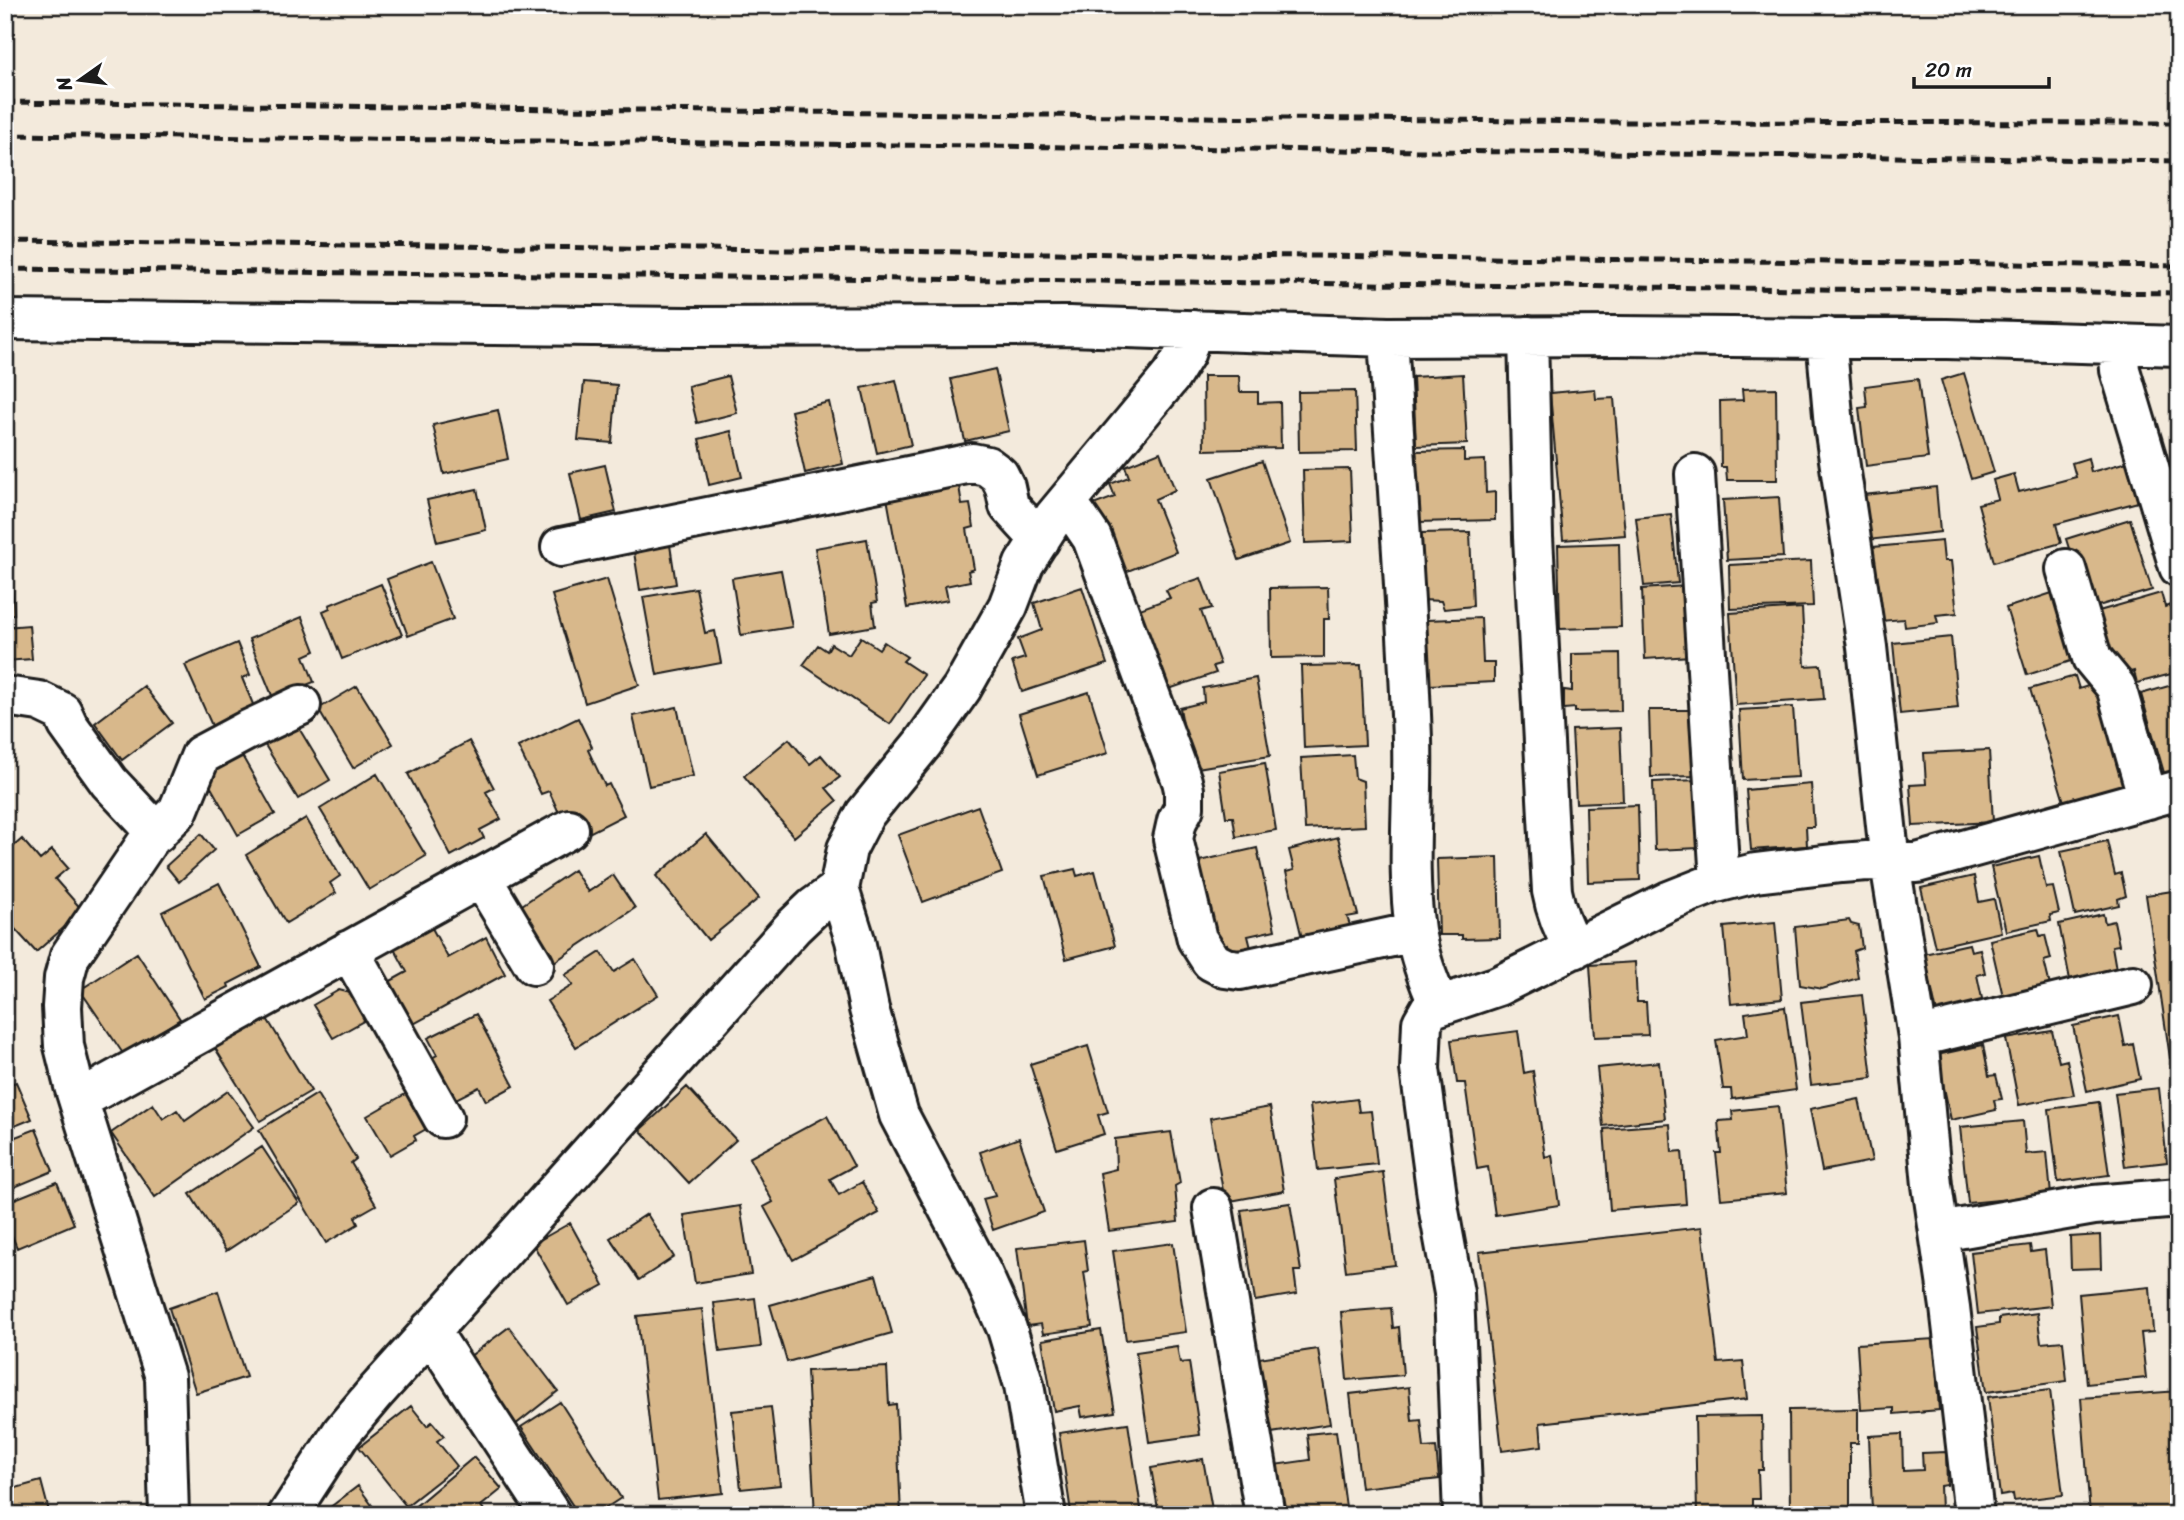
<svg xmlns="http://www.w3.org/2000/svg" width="2184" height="1520" viewBox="0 0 2184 1520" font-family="Sriracha,sans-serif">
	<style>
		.building { fill: #d8b88b; stroke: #1c1c1c; stroke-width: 2 }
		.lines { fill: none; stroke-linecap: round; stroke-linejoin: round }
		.minor-casing { stroke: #1c1c1c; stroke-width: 44 }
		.minor { stroke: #fff; stroke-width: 38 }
		.rail { stroke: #1c1c1c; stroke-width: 5; stroke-dasharray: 10 5; stroke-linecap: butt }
	</style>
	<rect width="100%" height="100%" fill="#f3eadc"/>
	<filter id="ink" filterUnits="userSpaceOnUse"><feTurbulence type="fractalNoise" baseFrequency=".0143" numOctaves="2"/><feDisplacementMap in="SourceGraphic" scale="14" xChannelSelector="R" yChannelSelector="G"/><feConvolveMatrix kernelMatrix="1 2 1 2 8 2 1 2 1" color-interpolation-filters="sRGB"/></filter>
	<g filter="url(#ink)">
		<path class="building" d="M995 369 1009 431 965 441 951 379Z
			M1964 373 1994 472 1971 479 1941 380Z
			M1463 374 1467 444 1416 446 1413 377Z
			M728 376 737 413 697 423 688 386Z
			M1203 376H1239L1240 392H1258V403L1280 402 1281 448 1204 450Z
			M1918 379 1928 458 1866 466 1859 408 1867 407 1865 386Z
			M896 380 911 445 877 453 862 388Z
			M584 382 617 385 612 443 578 440Z
			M1776 388 1777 480H1727L1726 467H1721L1720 401 1743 400 1742 389Z
			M1595 389 1596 399 1614 398 1625 535 1563 540 1550 393Z
			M1355 391 1357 451 1299 452 1298 392Z
			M829 402 843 464 805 473 791 411Z
			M498 410 508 459 444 474 433 425Z
			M731 431 742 477 709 485 699 439Z
			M1464 450V461L1485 460 1486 493 1495 492V520L1418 522 1416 451Z
			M1160 452 1175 490 1155 499 1176 552 1120 574 1093 505 1115 497 1110 484 1129 477 1125 466Z
			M2088 458 2091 472 2127 462 2138 502 2056 524 2061 543 1994 562 1978 504 1998 499 1993 480 2014 474 2019 492 2076 477 2072 463Z
			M1262 461 1290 543 1239 560 1211 478Z
			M605 465 616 512 581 520 570 473Z
			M1350 469 1353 541 1305 543 1303 470Z
			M959 486 962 505 970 504 974 527 967 529 974 569 968 571 970 581 945 586 948 600 907 608 887 498Z
			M1936 487 1940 532 1868 540 1864 495Z
			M477 489 486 530 437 542 427 500Z
			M1779 497 1783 557 1727 560 1723 500Z
			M1671 514 1678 583 1644 586 1636 518Z
			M2130 519 2152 590 2088 609 2066 539Z
			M1470 532 1473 606 1444 609 1441 601 1422 600 1421 533Z
			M867 539 877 602 872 603 875 626 829 634 815 548Z
			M1942 541 1944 561H1951L1957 613 1936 615 1938 623 1905 627 1904 619 1880 621 1873 547Z
			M1619 543 1621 627 1560 629 1558 545Z
			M670 545 676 584 640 590 634 552Z
			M1811 561 1813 606 1730 609 1729 565Z
			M431 562 453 619 408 636 387 579Z
			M5 563H11L14 614 5 615Z
			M781 570 792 627 741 635 732 578Z
			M1201 578 1212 608 1201 611 1220 664 1213 666 1216 673 1166 690 1137 610 1170 598 1166 590Z
			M607 579 639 685 585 703 552 595Z
			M381 584 402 635 342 659 323 611 330 608 329 605Z
			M1686 586 1691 656 1645 659 1642 589Z
			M1082 587 1107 664 1022 692 1012 662 1025 658 1018 639 1042 630 1034 603Z
			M1328 587 1329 619H1324V657L1271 658 1270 588Z
			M696 588 705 633 715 631 721 663 657 675 643 597Z
			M2055 592 2077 659 2027 675 2006 608Z
			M2161 593 2165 607 2170 605 2179 636V672L2137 683 2134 671 2123 674 2114 662 2099 611Z
			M1802 608 1805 666 1821 665 1824 699 1736 705 1730 613Z
			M302 617 315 651 304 656 314 682 273 698 249 639Z
			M1481 618 1483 663H1494V682L1429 685 1426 620Z
			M29 625 32 659 5 661V627Z
			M861 637 879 649 884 642 907 657 903 661 924 675 890 724 803 665 818 645 827 651 831 644 849 655Z
			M1951 637 1958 708 1900 714 1893 643Z
			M237 643 250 675 242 678 255 709 213 728 185 665Z
			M1620 653 1621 711 1575 712V708L1564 709V690L1572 691V654Z
			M1361 665 1365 745 1304 748 1301 666Z
			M2075 676 2079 689 2097 683 2110 725 2107 726 2125 787 2065 805 2030 689Z
			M1256 678 1270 756 1191 769 1180 708 1204 702 1203 688Z
			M2179 683V772L2165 776 2141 694Z
			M144 686 172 723 122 760 95 723Z
			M357 686 393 744 353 768 318 709Z
			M1089 692 1108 753 1038 775 1019 714Z
			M677 707 693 776 649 786 633 716Z
			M1793 707 1798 777 1743 780 1739 710Z
			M1649 710H1695L1697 776 1651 777Z
			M578 718 592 747 588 750 605 786 609 784 624 815 589 833 582 818 565 826 549 791 541 794 518 747Z
			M297 725 330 780 298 799 265 745Z
			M1620 728 1623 801 1576 803 1572 730Z
			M789 739 810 764 821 755 840 777 826 788 837 801 794 837 744 776Z
			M469 741 494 788 486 792 501 819 480 830 484 838 451 856 408 774Z
			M1989 750 1993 822 1913 826 1910 785 1926 784 1924 753Z
			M241 754 275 814 238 835 204 775Z
			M1353 755 1355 778 1363 781 1365 826 1305 829 1301 758Z
			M1265 763 1276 830 1236 837 1233 817H1226L1219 771Z
			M377 774 426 856 369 890 320 809Z
			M1698 780 1700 848 1655 850 1653 782Z
			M1811 784 1814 827H1806L1807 846 1751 850 1746 790Z
			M1638 805 1640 880 1588 882 1586 807Z
			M978 806 1002 873 923 902 898 835Z
			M306 818 340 876 330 883 336 893 286 923 246 855Z
			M201 834 214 850 179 882 166 866Z
			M706 834 759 898 708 940 656 876Z
			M1338 837 1358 915 1347 917 1350 925 1302 938 1286 872 1294 870 1289 850Z
			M22 839 40 860 52 850 68 868 55 879 83 911 36 952 5 918V854Z
			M2107 841 2115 875 2121 873 2126 896 2118 899 2119 905 2075 915 2061 851Z
			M1257 848 1275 930 1248 936 1251 948 1229 953 1227 944 1214 947 1195 862Z
			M2039 856 2046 888 2053 887 2059 913 2050 915 2051 921 2006 931 1991 867Z
			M1498 857 1500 938 1462 939V935H1439L1437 859Z
			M1075 869 1077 876 1095 871 1115 946 1066 959 1044 876Z
			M574 870 588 892 613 875 635 908 554 962 519 907Z
			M1974 876 1979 902 1994 899 2001 932 1935 947 1921 888Z
			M219 883 261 967 228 984 229 987 205 999 162 912Z
			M2179 890V1057L2170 1058 2146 895Z
			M2103 914 2105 923 2114 921 2119 945 2112 946 2118 981 2072 990 2059 924Z
			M1849 920 1851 924 1859 926 1862 948 1854 951 1858 978 1822 989 1800 985 1795 927Z
			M1775 922 1782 999 1731 1004 1724 927Z
			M432 928 448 958 486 937 505 974 410 1026 387 983 407 972 394 948Z
			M2038 929 2040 936 2045 935 2051 959 2044 961 2052 994 2005 1005 1990 940Z
			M1969 944 1971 951 1980 949 1985 973 1977 975 1984 1008 1938 1018 1924 954Z
			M601 952 614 972 635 959 658 995 576 1047 547 1001 573 985 565 975Z
			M137 953 180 1019 124 1055 80 990Z
			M1635 962 1637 1002H1646L1648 1035 1595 1037 1590 965Z
			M339 990 354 994 367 1019 333 1038 313 1005Z
			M1862 995 1872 1078 1811 1085 1801 1002Z
			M1785 1007 1796 1090 1732 1099 1731 1089H1723L1716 1040 1748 1035 1745 1013Z
			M476 1014 514 1086 486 1101 479 1087 452 1101 430 1059 437 1055 428 1038Z
			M2119 1016 2125 1046 2133 1044 2140 1079 2087 1091 2073 1026Z
			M266 1017 311 1091 260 1121 215 1048Z
			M1518 1031 1524 1073 1533 1071 1545 1157 1552 1155 1559 1205 1495 1215 1488 1167 1477 1169 1465 1083H1457L1451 1040Z
			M2052 1031 2059 1062 2067 1060 2074 1095 2019 1105 2006 1039Z
			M1983 1045 1989 1076 1996 1075 2002 1099 1994 1100 1996 1110 1951 1120 1937 1055Z
			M1088 1046 1108 1112 1098 1115 1104 1134 1057 1149 1030 1064Z
			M1659 1062 1665 1119 1603 1126 1597 1068Z
			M16 1082 32 1119 5 1130V1086Z
			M687 1087 736 1140 689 1183 640 1130Z
			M2159 1088 2167 1162 2125 1167 2115 1093Z
			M228 1091 254 1127 155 1197 111 1133 153 1104 163 1119 177 1110 185 1121Z
			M407 1093 428 1128 414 1136 416 1140 390 1155 367 1116Z
			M317 1094 356 1159 351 1163 376 1205 355 1217 358 1224 326 1243 259 1130Z
			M1357 1099 1359 1112 1371 1111 1377 1164 1318 1170 1310 1105Z
			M1859 1099 1872 1161 1822 1171 1810 1109Z
			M2099 1102 2109 1175 2058 1182 2049 1109Z
			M1778 1106 1787 1193 1721 1199 1716 1153H1721L1718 1121 1733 1120 1732 1111Z
			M1270 1107 1284 1191 1225 1202 1210 1118Z
			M827 1116 854 1166 830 1179 839 1195 862 1182 879 1213 793 1260 764 1207 773 1202 749 1158Z
			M2023 1121 2026 1154 2047 1152 2051 1195 1968 1203 1960 1127Z
			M1670 1124 1672 1152 1682 1151 1686 1204 1610 1210 1604 1129Z
			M36 1129 53 1171 5 1191V1141Z
			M1171 1132 1180 1183 1175 1186 1178 1222 1109 1231 1100 1173 1116 1169 1115 1139Z
			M1019 1138 1044 1212 993 1230 983 1199 995 1196 980 1152Z
			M262 1147 299 1203 226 1251 190 1194Z
			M1383 1172 1395 1265 1346 1271 1334 1179Z
			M57 1182 74 1224 17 1248 5 1219V1203Z
			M1290 1203 1301 1271H1294L1297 1294 1255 1301 1241 1210Z
			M740 1206 751 1274 695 1283 684 1215Z
			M647 1214 674 1257 639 1280 610 1238Z
			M570 1223 604 1285 568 1305 533 1244Z
			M1702 1227 1718 1363 1743 1361 1747 1399 1540 1423 1542 1446 1502 1451 1479 1252Z
			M2100 1235 2101 1268 2071 1269 2070 1237Z
			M1084 1240 1088 1271 1084 1272 1092 1327 1043 1334 1041 1324 1027 1326 1017 1248Z
			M1173 1243 1186 1332 1126 1340 1113 1251Z
			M2030 1245 2031 1252 2045 1250 2051 1306 1978 1314 1971 1252Z
			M876 1275 892 1333 787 1362 770 1305Z
			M2150 1287 2153 1332 2141 1333 2146 1378 2087 1384 2079 1294Z
			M218 1291 246 1377 196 1393 169 1308Z
			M755 1298 761 1347 720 1352 714 1303Z
			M1391 1308 1393 1328 1399 1327 1403 1375 1347 1380 1341 1312Z
			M702 1309 723 1493 658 1500 637 1316Z
			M2037 1313 2041 1343 2063 1341 2067 1381 1986 1392 1977 1327 1999 1324V1318Z
			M509 1327 558 1391 515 1425 465 1360Z
			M1101 1330 1115 1412 1082 1417 1080 1406 1054 1411 1042 1340Z
			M1934 1339 1939 1410 1894 1414V1408L1861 1410 1857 1344Z
			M1177 1346 1180 1363 1189 1362 1200 1435 1149 1442 1136 1352Z
			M1318 1349 1330 1424 1271 1433 1259 1358Z
			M887 1367 889 1405 896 1404 901 1515H815L807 1371Z
			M1409 1387 1412 1421 1421 1420 1424 1448 1436 1447 1439 1479 1361 1488 1350 1394Z
			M2050 1390 2063 1495 2014 1501 2013 1494 2000 1496 1988 1397Z
			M2179 1391V1438H2173L2178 1512 2141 1515H2090L2081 1398Z
			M560 1402 621 1498 595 1515H579L521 1427Z
			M411 1406 427 1426 432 1422 444 1436 437 1441 457 1466 406 1506 359 1447Z
			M771 1407 780 1485 741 1489 732 1411Z
			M1858 1409V1443H1850V1515H1790L1789 1410Z
			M1762 1416 1763 1470H1758L1759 1499H1752V1515H1697L1695 1417Z
			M1128 1423 1142 1515H1083V1510L1071 1512 1059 1433Z
			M1336 1431 1347 1515H1293L1292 1507 1280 1509 1274 1465 1310 1460 1307 1434Z
			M1902 1434 1903 1471 1923 1470 1922 1453 1946 1452 1947 1485 1940 1486 1941 1510 1872 1512 1869 1436Z
			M474 1457 502 1489 481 1506 488 1515H415L411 1510Z
			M1203 1459 1213 1515H1159L1151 1468Z
			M41 1481 50 1515H5V1491Z
			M358 1486 379 1515H320Z"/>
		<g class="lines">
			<g class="minor-casing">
				<path id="minor" d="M5 320 686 327 1069 326 1388 337 1617 336 1947 339 2179 346
					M1528 336 1533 537 1552 891C1556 913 1563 930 1574 949
					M1388 337C1396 471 1407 605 1412 739 1414 802 1406 867 1415 930 1419 956 1428 981 1439 1005
					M1826 337 1834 426 1867 647 1890 863 1918 1037 1932 1185 1950 1307 1974 1515
					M2118 344 2120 370 2179 567
					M1695 474 1720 882
					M1065 504 1077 516 1092 538 1182 781 1184 790V808L1177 821 1173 839 1197 939 1211 961 1225 968 1240 970 1415 932
					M561 547 972 463 987 466 999 475 1005 487 1009 506 1040 540
					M2066 569 2092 658 2116 687 2148 799
					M5 696 39 701 62 712 68 725 109 782 157 833
					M481 877 534 965
					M349 950 443 1118
					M1918 1037 2133 985
					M79 1100 569 829
					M1213 1208 1265 1515
					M1940 1232 2094 1205 2179 1198
					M430 1330 551 1515
					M169 1515 165 1377 74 1086 64 1046 62 1007 64 978 70 956 148 841 178 811 201 755 246 731 301 705
					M288 1515 342 1432 374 1394 793 927 814 907 839 889
					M1046 1515 1024 1385 1007 1329 982 1273 899 1115 869 1009 855 940 839 889 847 849 865 814 923 743 962 688 1008 606 1024 564 1054 517 1172 375 1185 354 1193 330
					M1463 1515 1454 1293 1439 1211 1420 1069 1422 1023 1430 1009 1498 986 1669 901 1712 884 1755 873 1841 863 1867 861 1917 863 2179 790"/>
			</g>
			<use href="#minor" class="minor"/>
			<path class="rail" d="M5 102 1600 122 2179 123
				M5 135 1603 153 2179 161
				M5 241 2179 266
				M5 269 2179 293"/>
		</g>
	</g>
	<rect width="2184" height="1520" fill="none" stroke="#fff" stroke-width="28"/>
	<rect x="14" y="14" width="2156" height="1492" fill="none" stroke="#1c1c1c" stroke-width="2.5" filter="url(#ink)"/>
	<g transform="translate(80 80) rotate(256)" stroke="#ffffff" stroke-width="5" paint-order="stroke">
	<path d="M0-5L12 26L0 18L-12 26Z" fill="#1c1c1c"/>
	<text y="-10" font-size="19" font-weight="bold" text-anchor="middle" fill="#1c1c1c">N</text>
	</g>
	<path d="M1914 77v10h135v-10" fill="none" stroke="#1c1c1c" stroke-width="3.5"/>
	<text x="1925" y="77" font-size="21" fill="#1c1c1c" stroke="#ffffff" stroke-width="5" paint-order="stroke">20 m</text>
</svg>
